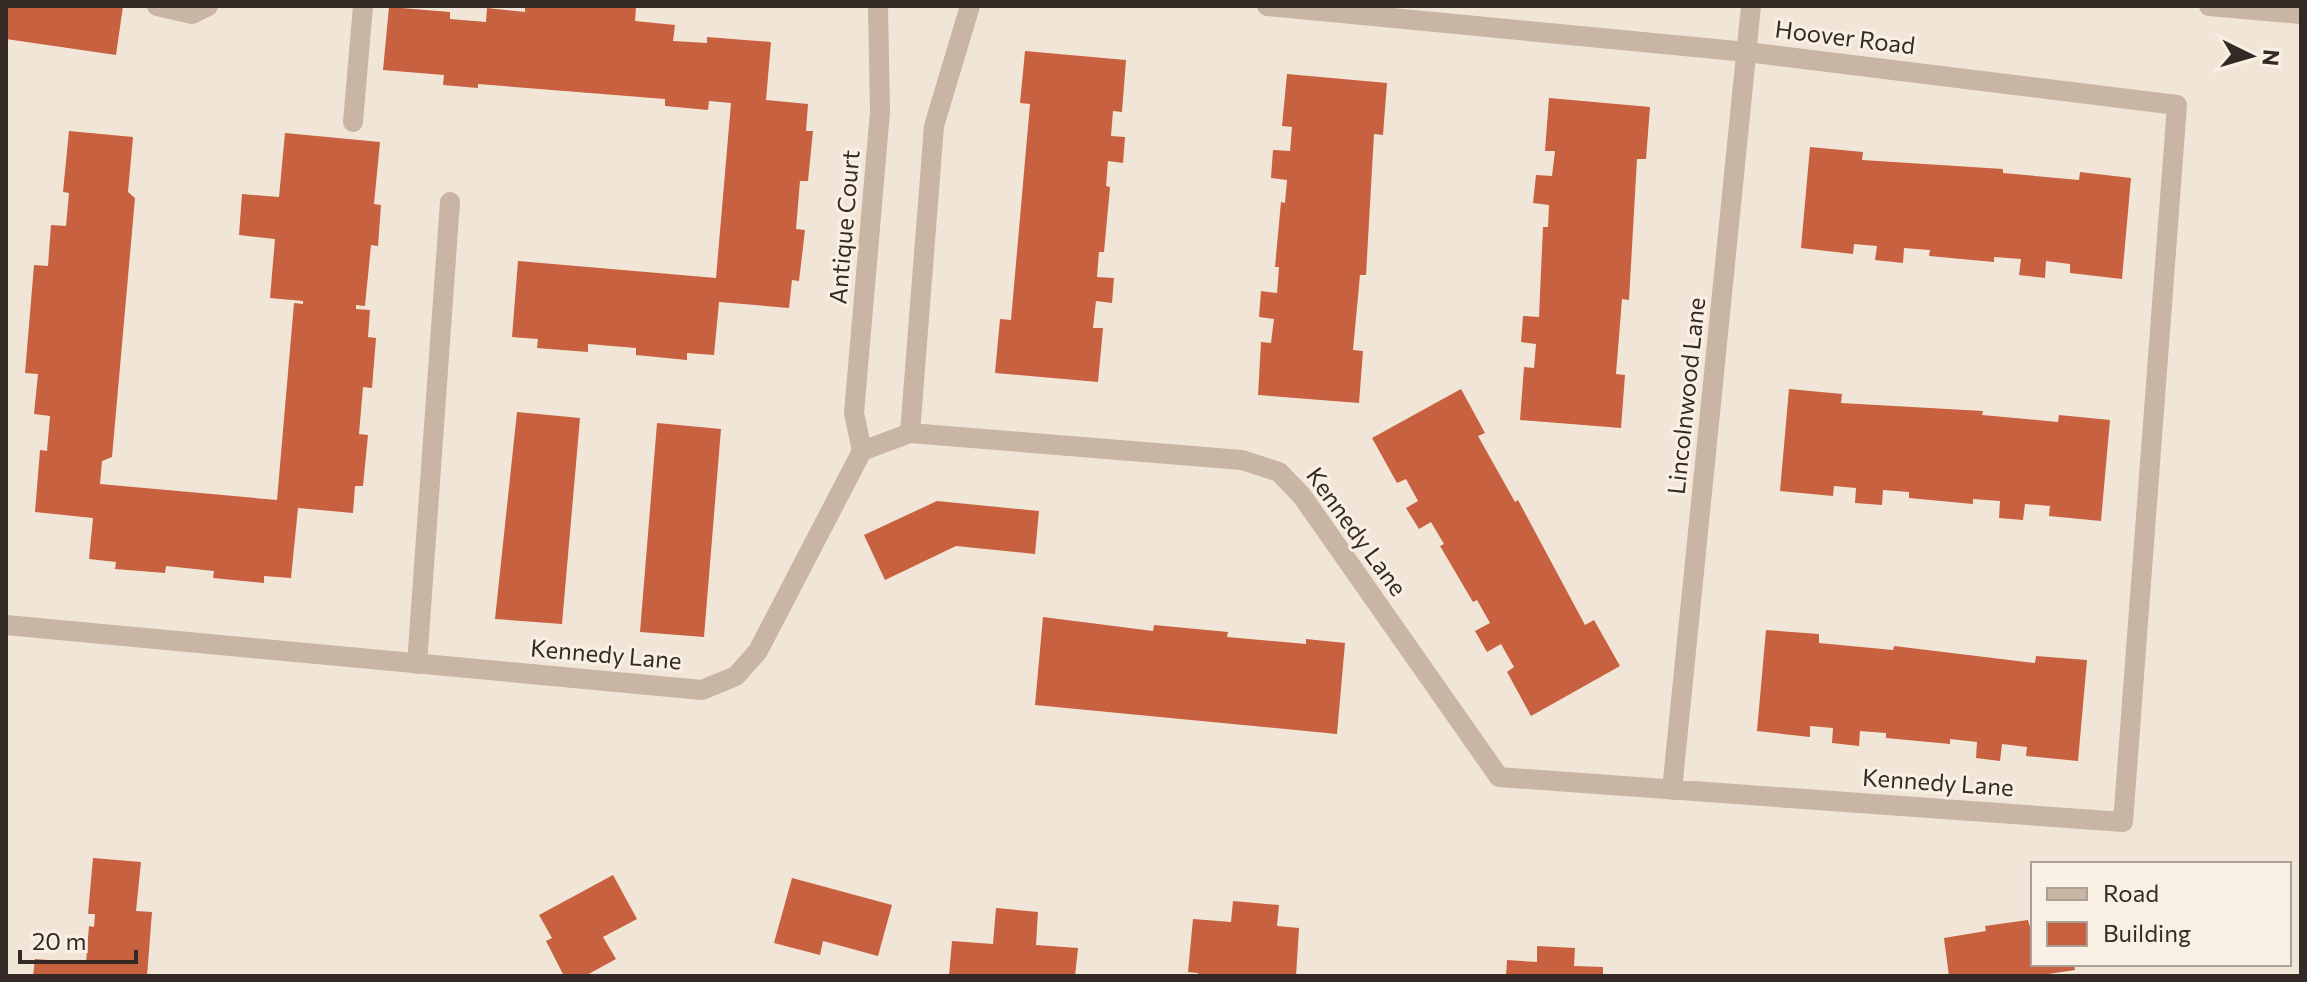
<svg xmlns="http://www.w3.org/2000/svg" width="2307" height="982" viewBox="0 0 2307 982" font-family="Commissioner,sans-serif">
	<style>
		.building { fill: #c7613f }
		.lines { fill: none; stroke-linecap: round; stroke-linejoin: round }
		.minor { stroke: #c8b5a3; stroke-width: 20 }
		.labels { text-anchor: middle; stroke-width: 6; stroke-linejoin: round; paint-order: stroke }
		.street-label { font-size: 24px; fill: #332a25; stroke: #f9efe3 }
	</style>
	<rect width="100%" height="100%" fill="#f1e5d7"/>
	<path class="building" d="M6 6H123L116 55 6 39Z
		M525 6 636 7 635 21 675 25 673 41 707 43V37L771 42 766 100 808 104 806 131H813L808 181H800L796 229 805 230 799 281 792 280 789 308 719 302 714 355 687 353V360L636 355V348L588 344V352L537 348 538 339 512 337 518 261 716 278 731 103 709 101 708 110 665 106V99L478 84V88L443 85 444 75 383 70 389 7 450 12V19L486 22 487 8 525 12Z
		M1025 51 1126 60 1122 112 1113 111 1111 136 1125 137 1123 163 1108 161 1106 186 1110 187 1104 252H1099L1097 277 1114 278 1112 303 1096 301 1093 328H1103L1098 382 995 373 1000 319 1011 320 1030 104 1020 103Z
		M1287 74 1387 83 1383 135 1374 134 1366 275H1360L1353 350 1363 351 1359 403 1258 395 1261 342 1271 343 1274 319 1259 317 1261 291 1277 293 1279 267H1275L1281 202 1285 203 1287 180 1271 178 1273 150 1290 151 1292 127 1282 126Z
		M1549 98 1650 107 1646 159H1637L1629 300 1622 299 1616 374 1625 375 1621 428 1520 420 1524 367 1534 368 1536 344 1521 342 1523 316 1539 317 1543 227H1548L1549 205 1533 203 1536 175 1552 176 1555 151H1545Z
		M69 131 133 137 128 192 135 198 112 457 102 461 100 484 277 500 294 303 303 304V301L270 298 275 239 239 235 242 194 279 197 285 133 380 142 374 204 381 205 378 246 371 245 365 306 356 305V309L370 310 368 337 376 338 372 388 363 387 359 434 368 435 363 486H355L353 513 298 508 291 578 264 576V583L213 578 214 571 166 566 165 573 115 569 116 562 89 559 93 518 35 512 40 450 47 451 50 416 34 414 38 374 25 373 34 265 48 266 51 225 66 226 69 193 63 192Z
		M1810 147 1863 152 1862 160 2003 169V173L2079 180 2080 172 2131 178 2122 279 2070 273V264L2046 261 2045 278 2019 275 2021 259 1994 257V262L1929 256 1930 250 1904 248 1903 263 1875 260 1877 246 1854 244 1853 254 1801 248Z
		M1461 389 1485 433 1478 436 1515 502 1518 500 1585 625 1594 620 1620 666 1531 716 1507 672 1514 667 1501 644 1487 652 1475 631 1490 623 1477 600 1473 602 1440 546 1444 544 1431 522 1419 529 1406 508 1418 501 1406 479 1397 483 1372 438Z
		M1789 389 1842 394 1841 403 1983 411 1982 415 2058 422 2059 415 2110 420 2101 521 2049 516 2050 506 2025 504 2023 520 1999 518 2000 501 1973 499V504L1909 498V492L1883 490 1882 505 1855 503 1856 488 1834 486 1833 496 1780 491Z
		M517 412 580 418 562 624 495 619Z
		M657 423 721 429 704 637 640 632Z
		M937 501 1039 511 1035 554 956 546 885 580 864 535Z
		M1043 617 1153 631 1154 625 1228 632 1227 637 1306 644V639L1345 643 1337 734 1035 705Z
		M1766 630 1819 634V643L1893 650 1894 646 2035 663 2036 656 2087 660 2078 761 2026 756 2027 747 2002 744 2000 761 1976 758 1977 742 1950 739V744L1886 738V733L1860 731 1859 746 1832 743 1833 728 1810 726V737L1757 731Z
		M93 858 141 862 136 911 152 912 147 976H33L35 959 86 963 89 926 94 927 95 914H88Z
		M613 875 637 919 603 937 616 959 585 976H564L546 941 552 938 539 915Z
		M792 878 892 905 878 956 823 941 820 955 774 943Z
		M1233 901 1279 905 1277 926 1299 928 1296 976H1198V973L1188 972 1193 919 1231 922Z
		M996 908 1038 912 1036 945 1078 948 1075 976H949L952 941 993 944Z
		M2028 920 2030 927 2033 926V964H2074L2075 970 2035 976H1949L1944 938 1986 931 1985 926Z
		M1537 946 1575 948 1574 966 1603 967V976H1506L1507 960 1537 962Z"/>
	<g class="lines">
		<path class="minor" d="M157 6 192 14 208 6
			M2209 6 2301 14
			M353 122 363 6
			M910 433 934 126 970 6
			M862 451 854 413 880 112 878 6
			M6 625 702 690 736 676 758 651 862 451 910 433 1242 460 1279 472 1302 496 1499 777 2123 822 2177 105 1747 52 1267 6
			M417 664 450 202
			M1672 790 1751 6"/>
	</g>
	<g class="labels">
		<g class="street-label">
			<text transform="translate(1845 38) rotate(7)" y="8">Hoover Road</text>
			<text transform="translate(845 227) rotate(-85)" y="8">Antique Court</text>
			<text transform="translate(1687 396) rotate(-84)" y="8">Lincolnwood Lane</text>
			<text transform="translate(1356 532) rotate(54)" y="8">Kennedy Lane</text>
			<text transform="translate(606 655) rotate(5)" y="8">Kennedy Lane</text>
			<text transform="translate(1938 783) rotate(4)" y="8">Kennedy Lane</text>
		</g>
	</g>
	<rect width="2307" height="982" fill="none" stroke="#332a25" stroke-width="16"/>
	<rect x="2031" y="862" width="260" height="104" fill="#f9efe3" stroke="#aaa097" stroke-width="2"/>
	<rect x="2047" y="888" width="40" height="12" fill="#c8b5a3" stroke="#aaa097" stroke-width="2"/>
	<text x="2103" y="902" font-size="24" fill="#332a25">Road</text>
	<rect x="2047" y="922" width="40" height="24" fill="#c7613f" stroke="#aaa097" stroke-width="2"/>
	<text x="2103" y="942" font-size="24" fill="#332a25">Building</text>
	<g transform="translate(2251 56) rotate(95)" stroke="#f9efe3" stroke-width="6" paint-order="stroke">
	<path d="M0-6L14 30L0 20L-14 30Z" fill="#332a25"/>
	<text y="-12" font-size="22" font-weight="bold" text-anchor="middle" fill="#332a25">N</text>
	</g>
	<path d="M20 950v12h116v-12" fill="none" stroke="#332a25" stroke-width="4"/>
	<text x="32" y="950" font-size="24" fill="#332a25" stroke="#f9efe3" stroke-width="6" paint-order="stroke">20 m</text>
</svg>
